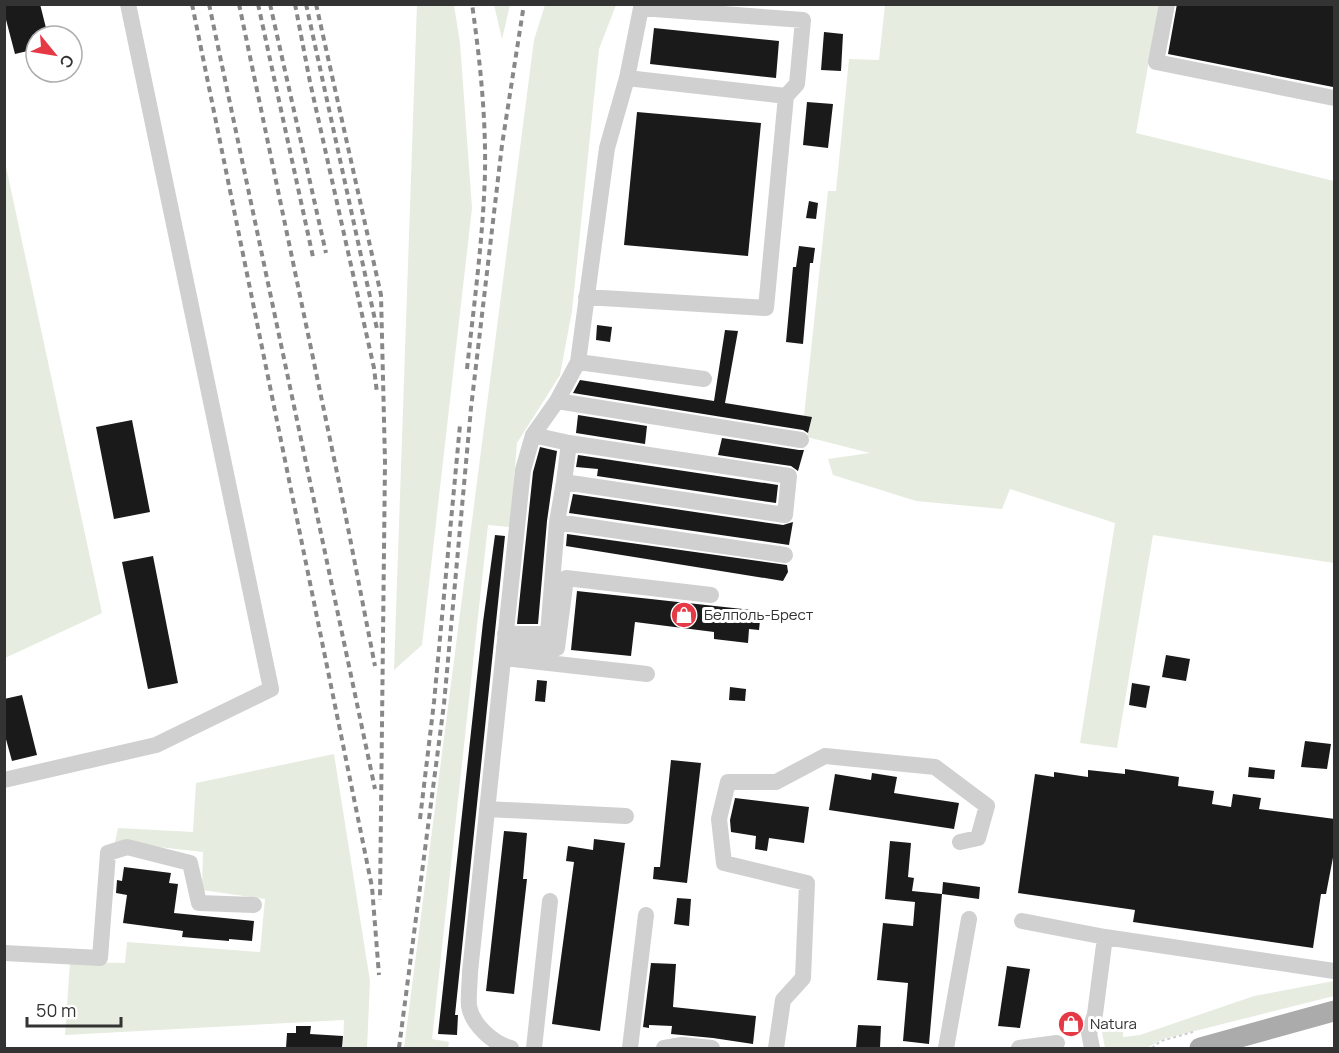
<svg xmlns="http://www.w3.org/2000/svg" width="1339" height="1053" viewBox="0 0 1339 1053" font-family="Manrope,sans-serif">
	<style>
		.green { fill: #e6ecdf }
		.building { fill: #1a1a1a }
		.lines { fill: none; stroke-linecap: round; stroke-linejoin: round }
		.path { stroke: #cdcdcd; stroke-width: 2; stroke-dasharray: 3 3; stroke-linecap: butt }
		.minor { stroke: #d0d0d0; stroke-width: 16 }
		.major { stroke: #ababab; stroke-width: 21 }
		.rail { stroke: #888; stroke-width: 4; stroke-dasharray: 6 4.5; stroke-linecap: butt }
		.labels { text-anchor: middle; stroke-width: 6; stroke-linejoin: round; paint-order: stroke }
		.poi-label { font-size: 15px; fill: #333; stroke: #fff; text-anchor: start }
	</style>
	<rect width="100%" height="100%" fill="#fff"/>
	<path class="green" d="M417 4 454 5 460 43 472 208 422 645 394 670Z
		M494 5H510L502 39Z
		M545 5H616L599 49 572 311 560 375 517 443 510 527 488 525 432 1039 449 1042 448 1048H404L534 40Z
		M885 5H1159L1136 133 1334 181V563L1153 535 1117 748 1080 743 1115 523 1010 489 1002 509 916 501 833 475 828 459 870 453 807 437 812 417 804 416 828 191H836L849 59 879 60Z
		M5 162 102 613 5 658H4Z
		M334 754 370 981 367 1048H343L344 1020 65 1035 70 962 125 963 127 942 260 952 265 899 202 890 203 852 115 842 118 828 193 832 196 783Z
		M1334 981V996L1163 1039 1147 1048H1105L1101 1027 1107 1024 1123 1027V1037L1140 1035 1254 996Z"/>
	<path class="building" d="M4 4H40L48 36H36V49L15 54 4 12Z
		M1177 4H1335L1333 87 1168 54Z
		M654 28 779 41 776 78 650 64Z
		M824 32 843 34 841 71 821 70Z
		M807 102 833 104 828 148 803 145Z
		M637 112 761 123 748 256 624 245Z
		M809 201 818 203 816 219 806 218Z
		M799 246 815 248 813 263H810L803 344 786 342 793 267H796Z
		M597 325 612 327 610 342 596 340Z
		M725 330 738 331 725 403 812 417 808 433 803 430 573 393 580 380 714 401Z
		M578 415 647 426 645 444 576 433Z
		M132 420 150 512 114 519 96 427Z
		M722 438 799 450H804L798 471 791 466 718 455Z
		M540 447 557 451 547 521 538 624H517L533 472Z
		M578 455 778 485 776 503 597 476 598 469 576 467Z
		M573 494 783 525 793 522 789 545 569 513Z
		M567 534 787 565 788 572 783 581 566 546Z
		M495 535 505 536 455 1015H458L457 1035 438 1034 483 622Z
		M153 556 178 683 148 689 122 562Z
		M577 591 761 611 759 630 749 629 748 643 714 639V632L635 622 631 656 571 650Z
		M1166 655 1190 659 1186 681 1162 677Z
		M537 680 547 681 545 702 535 701Z
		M1132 683 1150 686 1146 708 1129 705Z
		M730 687 746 689 745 701 729 700Z
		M22 695 37 755 12 761 4 732V699Z
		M1305 741 1331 744 1327 769 1301 767Z
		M671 760 701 763 687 883 653 879 654 867H660Z
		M1249 767 1275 770 1274 779 1248 777Z
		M1125 769 1179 777 1178 786 1214 791 1212 804 1231 807 1233 794 1261 798 1259 809 1335 819V847L1326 894H1321L1313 948 1133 922 1135 910 1018 893 1035 774 1054 777V772L1088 777V770L1125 774Z
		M872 773 897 777 894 793 959 803 954 829 829 810 835 774 871 780Z
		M735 798 809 807 804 843 769 838 767 851 755 849 756 836 731 832 730 820Z
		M504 831 527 833 523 879H527L514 994 486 991Z
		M594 839 625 843 600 1031 552 1024 574 862 566 861 568 846 593 850Z
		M890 841 911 843 908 877 914 878 912 891 942 894 929 1044 903 1041 908 983 877 980 883 923 913 926 915 902 885 899Z
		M124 867 171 873 169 883 178 884 174 913 254 921 252 941 229 939V941L182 937 183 931 123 923 127 895 116 893 117 880 122 881Z
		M943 882 980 887 979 899 942 894Z
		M677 898 691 899 689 926 674 924Z
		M651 963 676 964 673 1007 756 1016 753 1044 713 1038 671 1034 672 1026 649 1025V1028L643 1027Z
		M1007 966 1030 969 1020 1028 998 1026Z
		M1078 1018 1079 1029 1063 1030 1062 1019Z
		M858 1025 881 1026 880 1048H856Z
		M296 1026H311L310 1034 343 1036 342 1048H286L287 1033H296Z"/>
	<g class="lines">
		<path class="path" d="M1152 1048 1161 1041 1193 1032"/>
		<path class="minor" d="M1167 4 1156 62 1334 98
			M627 78 641 8 803 20 797 84 786 96
			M578 362 704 379
			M557 401 801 440
			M533 435 569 443
			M557 522 564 482 785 515 789 476 569 443 564 482
			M505 634H548L557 522 785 555
			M504 648 550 650 557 648 566 578 711 595
			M504 658 647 674
			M4 780 156 745 271 689 128 4
			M487 809 626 816
			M1022 921 1105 937
			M4 953 100 958 108 853 127 847 190 863 199 903 254 905
			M511 1048C494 1044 472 1025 469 1006 468 995 470 982 470 972L523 470 533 435 557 401 578 362 607 148 627 78 786 96 766 308 586 297
			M534 1048 550 901
			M630 1048 646 915
			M664 1048 682 1045 712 1048
			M776 1048 783 1000 803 978 807 883 724 863 719 819 728 782H776L825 756 935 767 987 806 978 838 960 842
			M946 1048 969 919
			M1019 1048 1057 1043
			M1092 1048 1089 1033 1095 1014 1105 937 1334 971"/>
		<path class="major" d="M1200 1048 1334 1011"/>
		<path class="rail" d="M192 4 372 887 379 975
			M209 4 375 789
			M239 4 340 487 375 666
			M258 4 313 257
			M270 4 326 253
			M295 4 310 82 374 368 377 393
			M306 4 377 329
			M316 4 381 295 385 462 380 900
			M467 369C474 304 483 239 485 173 486 117 480 60 472 4
			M420 819 434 702 460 425
			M399 1048 444 704 471 408 502 145 524 4"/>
	</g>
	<defs>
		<g id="shop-disc" transform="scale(1.35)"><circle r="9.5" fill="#e63946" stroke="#fff"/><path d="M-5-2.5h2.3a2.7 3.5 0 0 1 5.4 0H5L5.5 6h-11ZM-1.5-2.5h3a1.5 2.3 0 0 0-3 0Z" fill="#fff"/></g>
	</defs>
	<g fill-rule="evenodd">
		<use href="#shop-disc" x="684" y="615"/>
		<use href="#shop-disc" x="1071" y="1024"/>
	</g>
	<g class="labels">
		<g class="poi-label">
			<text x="704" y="620">Белполь-Брест</text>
			<text x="1090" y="1029">Natura</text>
		</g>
	</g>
	<rect width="1339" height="1053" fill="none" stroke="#333333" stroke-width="12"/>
	<g transform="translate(54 54) rotate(120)"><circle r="28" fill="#ffffff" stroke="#adadad" stroke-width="1.5"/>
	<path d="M0-4.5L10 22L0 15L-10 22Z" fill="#e63946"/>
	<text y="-9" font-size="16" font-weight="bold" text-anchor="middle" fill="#333333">С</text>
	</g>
	<path d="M27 1017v9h94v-9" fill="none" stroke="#333333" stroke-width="3"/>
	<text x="36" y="1017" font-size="18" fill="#333333" stroke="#ffffff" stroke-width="4.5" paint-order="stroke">50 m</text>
</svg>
